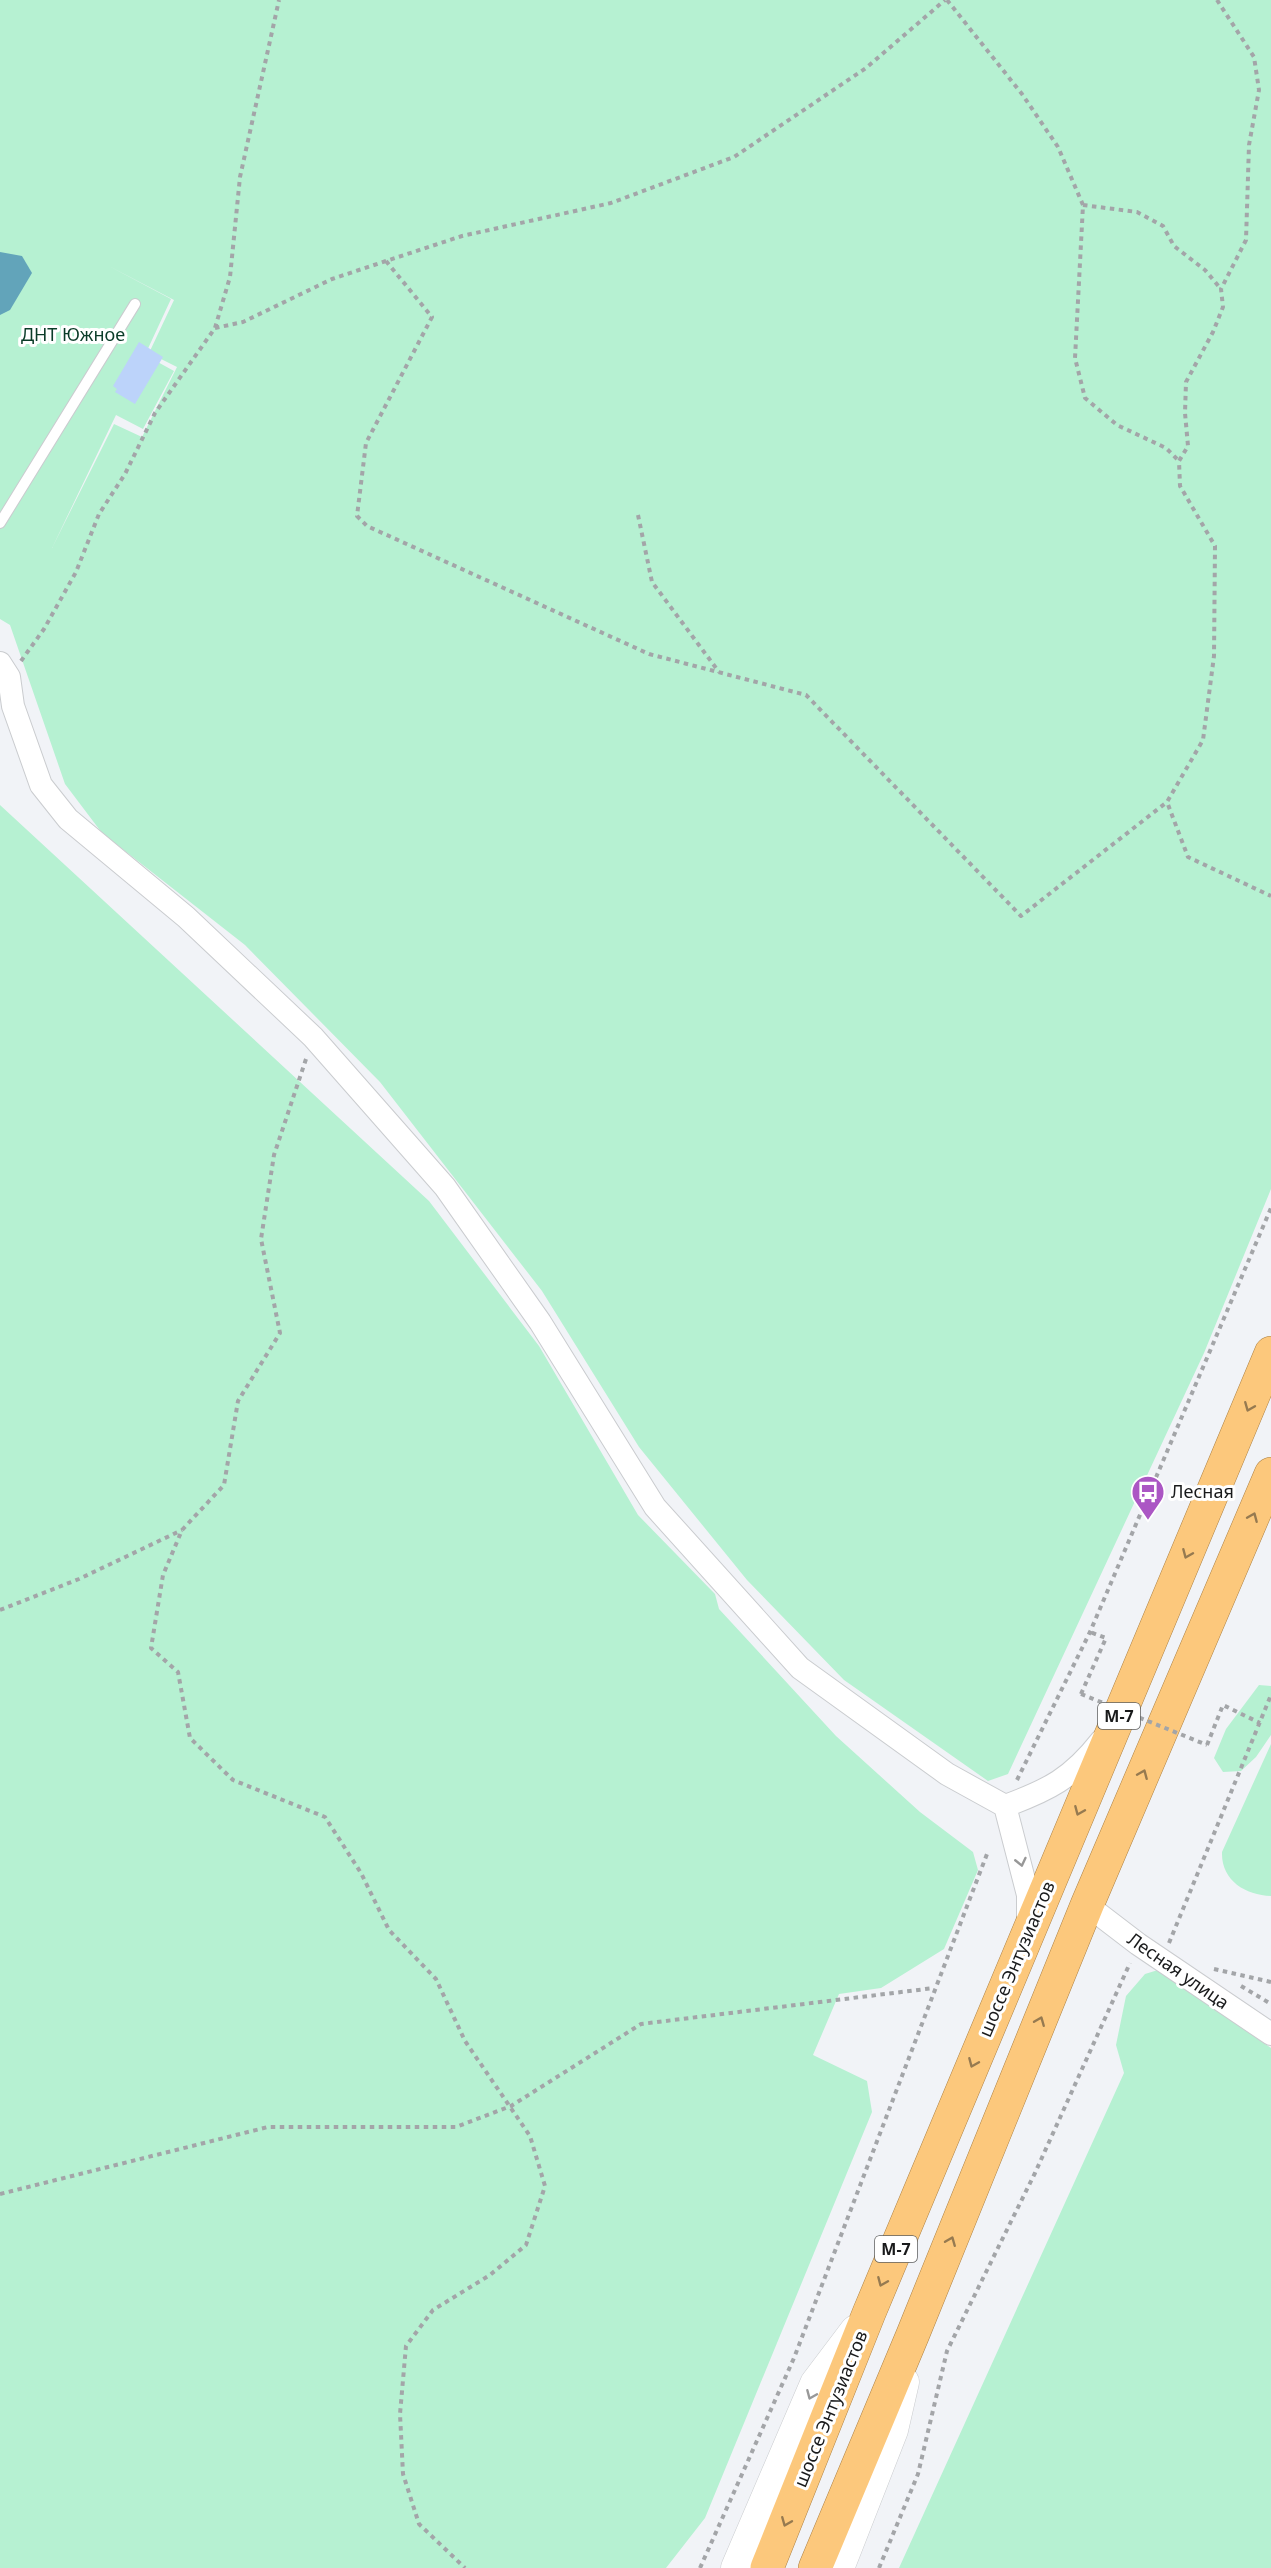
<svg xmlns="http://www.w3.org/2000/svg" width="1271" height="2568" viewBox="0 0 1271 2568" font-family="'Noto Sans',sans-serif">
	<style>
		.green { fill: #b6f1d2; fill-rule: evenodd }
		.water { fill: #62a4ba }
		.building { fill: #bcd3fa }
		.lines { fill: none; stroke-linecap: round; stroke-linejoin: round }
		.service-casing { stroke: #cacccf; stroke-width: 12 }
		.minor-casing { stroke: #cacccf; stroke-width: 24 }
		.secondary-casing { stroke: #cacccf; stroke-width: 33 }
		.trunk-casing { stroke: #ad8245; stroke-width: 34 }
		.path { stroke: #a3a5a8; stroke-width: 4; stroke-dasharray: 4.5 4.5; stroke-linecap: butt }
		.service { stroke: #fff; stroke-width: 10 }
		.minor { stroke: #fff; stroke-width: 22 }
		.secondary { stroke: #fff; stroke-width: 32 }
		.trunk { stroke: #fcc87c; stroke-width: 33 }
		.path-bridge { stroke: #a3a5a8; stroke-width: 4; stroke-dasharray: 4.5 4.5; stroke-linecap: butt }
		.oneway { stroke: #967a50 }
		.oneway2 { stroke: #989898 }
		.labels { text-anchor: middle; stroke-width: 6; stroke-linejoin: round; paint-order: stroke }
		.shield { fill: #fff; stroke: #5e5f5f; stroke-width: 1.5 }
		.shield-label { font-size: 16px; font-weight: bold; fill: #191a1b }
		.park-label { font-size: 18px; fill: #0a3c28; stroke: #fff }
		.poi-label { font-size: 18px; fill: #191a1b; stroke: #fff; text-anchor: start }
		.street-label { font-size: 18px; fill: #191a1b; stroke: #fff }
	</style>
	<rect width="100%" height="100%" fill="#f1f3f7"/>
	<path class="green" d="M0 0H1271V1189L1204 1353 1008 1774 988 1781 844 1680 747 1580 639 1447 542 1291 380 1082 245 945 102 833 65 784 10 625 0 619ZM107 265 174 300 149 353 177 367 142 437 114 424 52 548 116 415 143 429 174 371 145 355 171 299Z
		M0 805 429 1201 539 1346 638 1515 715 1594 719 1609 836 1736 920 1812 973 1852 978 1870 944 1949 881 1988 839 1994 813 2055 867 2081 872 2112 705 2518 666 2568H0Z
		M1259 1685 1271 1686V1735L1256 1757 1241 1771 1223 1772 1214 1758 1226 1729Z
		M1271 1744V1896C1245 1895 1221 1880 1222 1852Z
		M1158 1970 1271 2048V2568H899L1124 2073 1116 2045 1126 1996 1145 1974Z"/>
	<path class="water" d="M0 252 22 256 32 273 10 310 0 315Z"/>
	<path class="building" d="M139 342 163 357 135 404 115 392 117 389 113 386Z"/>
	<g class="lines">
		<g class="service-casing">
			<path id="service" d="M0 523 135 304"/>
		</g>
		<g class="minor-casing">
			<path id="minor" d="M0 663 9 677 13 706 41 785 68 819 186 917 313 1037 445 1187 540 1322 655 1507 800 1668 947 1774 1005 1806 1028 1895V1922
				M1005 1806C1049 1790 1072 1778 1101 1741
				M1087 1905 1138 1944 1271 2034"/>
		</g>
		<g class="secondary-casing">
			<path id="secondary" d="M737 2568 816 2384 856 2331
				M838 2568 892 2430 903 2382"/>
		</g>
		<g class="trunk-casing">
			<path id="trunk" d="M767 2568 869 2313 1271 1353
				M815 2568 913 2334 1087 1905 1271 1474"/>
		</g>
		<path class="path" d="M947 0 1022 94 1058 147 1083 205 1075 358 1085 398 1117 425 1166 448 1179 461
			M1217 0 1254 57 1259 90 1249 145 1246 240 1221 289 1223 307 1213 332 1186 382 1185 413 1188 446 1179 461 1180 486 1215 546 1214 656 1203 740 1167 802 1188 857 1271 896
			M1083 205 1137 212 1163 226 1174 246 1205 270 1221 289
			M386 261 432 317 366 443 357 516 367 526 649 654 806 695 1021 916 1167 802
			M215 328 243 322 332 279 386 261 462 236 611 203 734 157 866 68 945 0
			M638 515 652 582 719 672
			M21 661 44 629 76 572 99 514 125 474 155 413 215 328 230 277 240 177 279 0
			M306 1059 274 1155 261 1239 280 1333 238 1401 224 1485 182 1530 163 1575 151 1648 178 1672 190 1738 233 1780 325 1817 361 1873 389 1930 436 1979 465 2041 530 2136 545 2186 526 2245 490 2275 433 2310 406 2346 400 2414 403 2474 419 2524 465 2568
			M0 1610 79 1579 182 1530
			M1081 1694 1106 1638 1090 1632
			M1207 1745 1223 1705 1260 1723
			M1017 1780 1090 1632 1271 1208
			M1169 1943 1271 1695
			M1214 1969 1271 1982
			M1241 1986 1271 2004
			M0 2194 268 2127H456L511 2106 641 2024 934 1988
			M700 2568 794 2358 987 1854
			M879 2568 918 2474 947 2351 1035 2173 1130 1963"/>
		<use href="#service" class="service"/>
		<use href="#minor" class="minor"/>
		<use href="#secondary" class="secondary"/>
		<use href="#trunk" class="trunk"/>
		<path class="path-bridge" d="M1081 1694 1207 1745"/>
	</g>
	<defs><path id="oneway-chevron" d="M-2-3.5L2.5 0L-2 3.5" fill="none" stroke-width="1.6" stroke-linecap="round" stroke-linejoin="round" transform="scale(1.5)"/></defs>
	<g class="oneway">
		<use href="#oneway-chevron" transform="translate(1249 1407) rotate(112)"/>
		<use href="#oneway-chevron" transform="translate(1253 1517) rotate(-67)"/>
		<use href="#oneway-chevron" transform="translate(1187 1554) rotate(113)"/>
		<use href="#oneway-chevron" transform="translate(1143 1774) rotate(-67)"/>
		<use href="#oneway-chevron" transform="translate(1079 1811) rotate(113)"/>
		<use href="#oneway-chevron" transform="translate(1040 2021) rotate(-68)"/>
		<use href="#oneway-chevron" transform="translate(973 2063) rotate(113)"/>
		<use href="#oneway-chevron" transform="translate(951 2241) rotate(-68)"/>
		<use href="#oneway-chevron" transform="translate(882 2282) rotate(113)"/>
		<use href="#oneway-chevron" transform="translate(786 2522) rotate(112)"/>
	</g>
	<g class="oneway2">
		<use href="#oneway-chevron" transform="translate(1021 1862) rotate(77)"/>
		<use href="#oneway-chevron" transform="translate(811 2395) rotate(113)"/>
	</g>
	<defs>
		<g id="bus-pin" transform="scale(1.725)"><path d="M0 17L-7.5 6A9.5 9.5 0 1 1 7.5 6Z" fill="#ab56c4" stroke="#fff"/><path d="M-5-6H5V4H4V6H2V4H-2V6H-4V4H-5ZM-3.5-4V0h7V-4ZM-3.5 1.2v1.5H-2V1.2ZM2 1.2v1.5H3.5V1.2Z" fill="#fff"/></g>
	</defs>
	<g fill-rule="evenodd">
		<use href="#bus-pin" x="1148" y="1492"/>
	</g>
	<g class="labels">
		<g class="shield">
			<rect x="1098" y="1703" width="42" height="26" rx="4.5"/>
			<rect x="875" y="2236" width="42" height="26" rx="4.5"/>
		</g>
		<g class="shield-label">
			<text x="1119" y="1722">М-7</text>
			<text x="896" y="2255">М-7</text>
		</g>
		<g class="park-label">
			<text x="73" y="341">ДНТ Южное</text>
		</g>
		<g class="poi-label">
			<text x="1171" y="1498">Лесная</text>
		</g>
		<g class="street-label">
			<text transform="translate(1017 1959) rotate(-67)" y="6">шоссе Энтузиастов</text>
			<text transform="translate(1178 1971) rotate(35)" y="6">Лесная улица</text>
			<text transform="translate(831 2409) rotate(-68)" y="6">шоссе Энтузиастов</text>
		</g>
	</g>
</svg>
